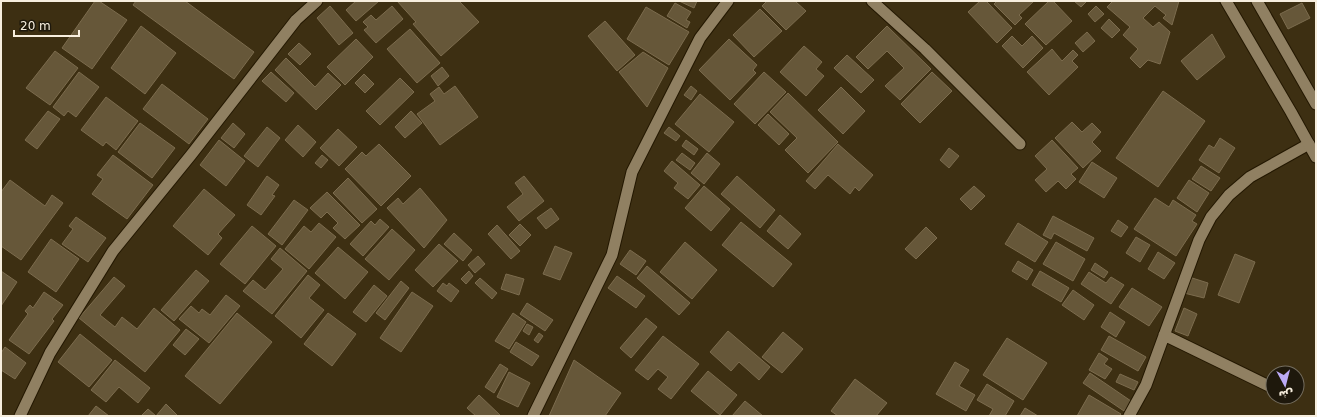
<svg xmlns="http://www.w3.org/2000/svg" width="1317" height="417" viewBox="0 0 1317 417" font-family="'DejaVu Sans','Noto Naskh Arabic',sans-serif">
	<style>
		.building { fill: #665739; stroke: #7c6c4e }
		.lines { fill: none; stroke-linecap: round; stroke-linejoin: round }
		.minor-casing { stroke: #231700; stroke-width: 13 }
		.tertiary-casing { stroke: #231700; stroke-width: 13 }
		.secondary-casing { stroke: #231700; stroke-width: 13 }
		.minor { stroke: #908062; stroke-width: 11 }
		.tertiary { stroke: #908062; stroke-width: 11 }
		.secondary { stroke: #908062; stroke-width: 11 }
	</style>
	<rect width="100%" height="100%" fill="#3d2f12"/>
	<path class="building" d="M95 1H99L127 20 92 69 62 48Z
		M136 1H185L254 52 234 79 133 5Z
		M356 1H379L356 21 346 10Z
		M397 1H459L479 22 441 56 413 24 416 22Z
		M679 1H697L694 8Z
		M767 1H795L806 11 786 30 762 6Z
		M980 1H986L1012 28 997 43 968 12Z
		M997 1H1034L1019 15 1022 18 1015 25 994 4Z
		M1049 1H1053L1072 21 1046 45 1025 24Z
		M1074 1H1087L1081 7Z
		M1111 1H1179L1172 25 1163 18 1166 15 1155 6 1143 18 1153 27 1159 22 1170 32 1160 64 1148 60 1140 68 1130 58 1138 49 1123 35 1130 27 1107 7 1112 2Z
		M675 3 691 12 686 20 690 22 687 28 667 16Z
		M1302 3 1310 18 1288 29 1280 14Z
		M330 6 353 33 339 45 317 18Z
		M392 6 403 19 376 43 364 30 368 27 363 22 371 15 376 20Z
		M1096 6 1104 14 1095 22 1088 14Z
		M646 7 689 32 669 65 627 39Z
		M760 9 782 31 754 57 733 35Z
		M1109 19 1120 30 1112 38 1101 28Z
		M605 21 635 55 617 71 588 36Z
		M141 26 176 53 145 94 111 68Z
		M887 26 931 69 900 100 885 86 904 68 887 51 868 69 856 57Z
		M410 29 440 63 417 83 387 49Z
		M1087 32 1095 41 1083 52 1075 43Z
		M1212 34 1225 57 1197 80 1181 61Z
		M1012 36 1022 46 1032 36 1043 48 1023 68 1002 46Z
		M356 39 373 57 345 85 327 67Z
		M729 39 757 65 753 70 756 73 730 100 699 70Z
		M299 43 311 54 300 65 288 54Z
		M804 46 822 62 816 69 824 76 806 96 780 72Z
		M1052 49 1062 61 1073 50 1078 55 1072 61 1078 67 1049 95 1027 72Z
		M55 51 78 68 50 105 26 88Z
		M643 52 668 68 647 107 619 72Z
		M847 55 874 80 861 93 834 68Z
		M286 58 315 87 328 73 341 85 316 110 275 70Z
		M442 67 449 76 438 86 431 76Z
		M79 72 99 87 76 117 68 111 64 116 53 107Z
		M271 72 294 93 286 102 262 81Z
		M764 72 786 92 755 124 734 104Z
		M932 72 952 91 920 123 901 104Z
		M364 74 374 84 365 93 355 83Z
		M400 78 414 92 380 125 366 111Z
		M162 84 208 119 189 144 143 109Z
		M455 86 478 117 440 145 417 114 435 101 430 94 439 87 444 94Z
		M691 86 697 91 691 100 684 95Z
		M841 87 865 111 843 134 818 110Z
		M1163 91 1205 121 1158 187 1116 158Z
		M788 93 838 142 808 173 785 150 797 138 770 112Z
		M700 94 734 122 709 152 675 124Z
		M106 97 138 121 116 150 106 142 103 146 81 130Z
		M48 111 60 119 37 149 25 140Z
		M411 111 422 123 405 138 395 127Z
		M768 114 789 134 779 145 758 125Z
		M1072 122 1082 132 1092 123 1101 132 1092 142 1101 151 1083 168 1055 138Z
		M140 123 175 148 152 178 118 152Z
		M233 123 245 134 234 148 221 138Z
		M298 125 316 142 303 157 285 140Z
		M267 127 280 138 258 167 244 156Z
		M669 127 680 136 676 141 664 133Z
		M338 129 357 147 339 166 320 148Z
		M1220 138 1235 148 1219 173 1199 160 1209 145 1214 148Z
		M219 140 245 161 226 186 200 165Z
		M686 140 698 149 694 155 682 146Z
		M1052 140 1078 168 1071 174 1076 179 1066 189 1058 181 1046 192 1035 180 1047 169 1035 156Z
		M379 144 411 176 381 206 345 169 362 152 366 156Z
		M838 144 873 175 859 191 855 187 850 194 828 175 815 189 806 181Z
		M949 148 959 156 949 168 940 160Z
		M682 153 695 163 690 170 676 160Z
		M707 153 720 164 704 184 691 173Z
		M113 155 153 185 127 219 92 194 103 179 97 175Z
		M322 155 328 160 321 168 315 163Z
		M672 161 700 185 688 199 674 188 678 183 664 171Z
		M1092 162 1117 178 1104 198 1079 182Z
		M1201 166 1220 178 1211 191 1192 179Z
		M267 176 279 185 272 195 275 196 261 215 247 205Z
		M524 176 544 201 519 221 507 207 523 194 515 183Z
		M737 176 775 210 760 228 721 194Z
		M348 178 377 209 362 223 333 193Z
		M10 180 45 206 52 195 63 203 21 260 1 246V192Z
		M1189 180 1209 193 1197 212 1177 198Z
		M704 186 730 209 711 231 685 208Z
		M974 186 985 196 971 210 960 199Z
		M420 188 447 220 424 248 387 208 398 198 403 204Z
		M204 189 235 215 218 234 222 238 208 255 173 226Z
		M327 192 360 225 345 239 333 228 338 223 327 212 321 218 310 208Z
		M1155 198 1169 207 1173 200 1196 215 1192 221 1197 224 1176 256 1134 229Z
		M294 200 308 210 282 245 268 234Z
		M551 208 559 219 546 229 537 218Z
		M780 215 801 234 788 249 767 231Z
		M1053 216 1094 238 1087 251 1054 233 1051 239 1043 235Z
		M76 217 106 238 88 262 62 244 73 229 69 226Z
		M380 219 389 227 363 256 350 244 371 221 375 225Z
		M1118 220 1128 227 1121 237 1111 231Z
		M741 222 792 264 773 287 722 245Z
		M319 223 336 237 309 269 285 249 304 226 311 232Z
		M1018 223 1048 242 1035 262 1005 244Z
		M520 224 531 235 520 246 509 235Z
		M497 225 520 251 511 259 488 234Z
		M252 226 276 246 245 284 220 264Z
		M926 227 937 238 916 259 905 249Z
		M392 229 415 250 389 280 365 259Z
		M454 233 472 250 463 261 444 244Z
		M1136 237 1150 245 1140 262 1126 253Z
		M51 239 79 259 56 292 28 272Z
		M685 242 717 270 692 299 660 272Z
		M1056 242 1085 259 1073 281 1043 264Z
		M439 244 458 261 433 287 415 270Z
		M555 246 572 253 560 280 543 274Z
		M338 247 368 272 345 299 315 273Z
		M280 248 307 271 272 314 243 291 253 280 265 290 283 269 271 259Z
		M630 250 646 261 636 275 620 264Z
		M1158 252 1175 263 1164 279 1148 269Z
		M1235 254 1255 262 1239 303 1218 295Z
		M478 256 485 264 475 273 468 265Z
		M1018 261 1033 270 1027 280 1012 271Z
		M1095 263 1108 272 1104 278 1091 270Z
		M647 266 690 303 679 315 637 278Z
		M196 270 209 281 174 321 161 310Z
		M1 271 17 282 1 306Z
		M469 271 473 276 466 284 461 279Z
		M1040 271 1069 288 1061 302 1032 285Z
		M1089 272 1106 283 1111 277 1124 285 1111 304 1081 284Z
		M506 274 524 279 519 295 501 289Z
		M308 275 320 285 309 298 324 310 301 338 275 316Z
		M617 276 645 296 636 308 608 288Z
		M114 277 125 286 100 315 115 327 122 317 137 329 154 308 180 330 145 372 79 318Z
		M1189 277 1208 283 1204 298 1184 293Z
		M480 278 497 293 492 299 475 283Z
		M401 281 409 288 385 320 376 313Z
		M443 283 447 286 449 283 459 291 451 302 437 291Z
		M374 285 387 296 366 322 353 312Z
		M1132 288 1162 307 1149 326 1119 307Z
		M1073 290 1094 305 1084 320 1062 305Z
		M44 292 63 305 52 319 54 321 29 354 9 340 28 314 25 311 30 305 33 308Z
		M412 292 433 306 401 352 380 338Z
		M226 295 240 306 209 343 179 319 191 306 199 313 202 309 210 315Z
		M527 303 553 320 545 331 520 314Z
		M1184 308 1197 314 1188 336 1175 331Z
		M1110 312 1125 322 1116 337 1101 327Z
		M237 313 272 342 220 404 185 376Z
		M328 313 356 334 332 366 304 344Z
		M513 313 526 322 509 349 495 341Z
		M646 318 657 327 631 358 620 348Z
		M527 324 533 327 529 335 523 331Z
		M186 329 199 339 185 355 173 345Z
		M728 331 770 367 759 380 739 362 731 371 710 352Z
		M783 332 803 349 782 373 762 357Z
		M539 333 543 336 538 343 534 340Z
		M80 334 112 360 89 387 58 362Z
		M663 336 699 364 671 399 658 389 668 377 658 369 648 380 635 370Z
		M1109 336 1146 357 1138 371 1101 350Z
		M1007 338 1047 363 1023 400 983 375Z
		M516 342 539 356 532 366 510 352Z
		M5 347 26 363 15 379 1 370V353Z
		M1099 353 1108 359 1104 364 1112 369 1105 379 1089 370Z
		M115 360 150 388 138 403 119 387 106 402 91 390Z
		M574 360 621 393 605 416H549Z
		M955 362 969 370 959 386 975 395 966 411 936 394Z
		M500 364 508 369 494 393 485 387Z
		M708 371 737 395 720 415 691 391Z
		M509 372 530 383 518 407 497 397Z
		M1090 373 1131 401 1124 411 1083 383Z
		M1120 374 1138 382 1134 390 1116 382Z
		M855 379 887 403 876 416H838L831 411Z
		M987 384 1014 401 1005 416H989L993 409 977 400Z
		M479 395 501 416H476L467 408Z
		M1089 395 1121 414 1119 416H1077Z
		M745 401 763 416H732Z
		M166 404 178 416H141L148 409 156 416Z
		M96 406 109 416H88Z
		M1025 408 1038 416H1020Z"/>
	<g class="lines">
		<g class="minor-casing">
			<path id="minor" d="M872 1 925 49 1020 144
				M1164 335 1273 388
				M20 416 50 353 113 251 191 155 296 20 317 1
				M1129 416 1146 385 1199 240 1211 217 1229 195 1250 177 1309 144"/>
		</g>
		<g class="tertiary-casing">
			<path id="tertiary" d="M533 416 612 255 632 172 700 38 728 1"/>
		</g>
		<g class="secondary-casing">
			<path id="secondary" d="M1226 1 1291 112 1316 157
				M1257 1 1316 104"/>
		</g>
		<use href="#minor" class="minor"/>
		<use href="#tertiary" class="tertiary"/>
		<use href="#secondary" class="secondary"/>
	</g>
	<rect width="1317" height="417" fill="none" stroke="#f7eede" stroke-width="4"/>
	<g transform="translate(1285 385) rotate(173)"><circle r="19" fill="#1e180c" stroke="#756e60"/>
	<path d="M0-3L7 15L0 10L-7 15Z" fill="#bbaaf6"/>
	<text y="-6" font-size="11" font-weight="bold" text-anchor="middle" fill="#f7eede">ش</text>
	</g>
	<path d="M14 30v6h65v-6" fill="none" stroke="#f7eede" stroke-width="2"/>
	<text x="20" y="30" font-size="12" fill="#f7eede" stroke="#1e180c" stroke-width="3" paint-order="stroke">20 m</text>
</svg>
